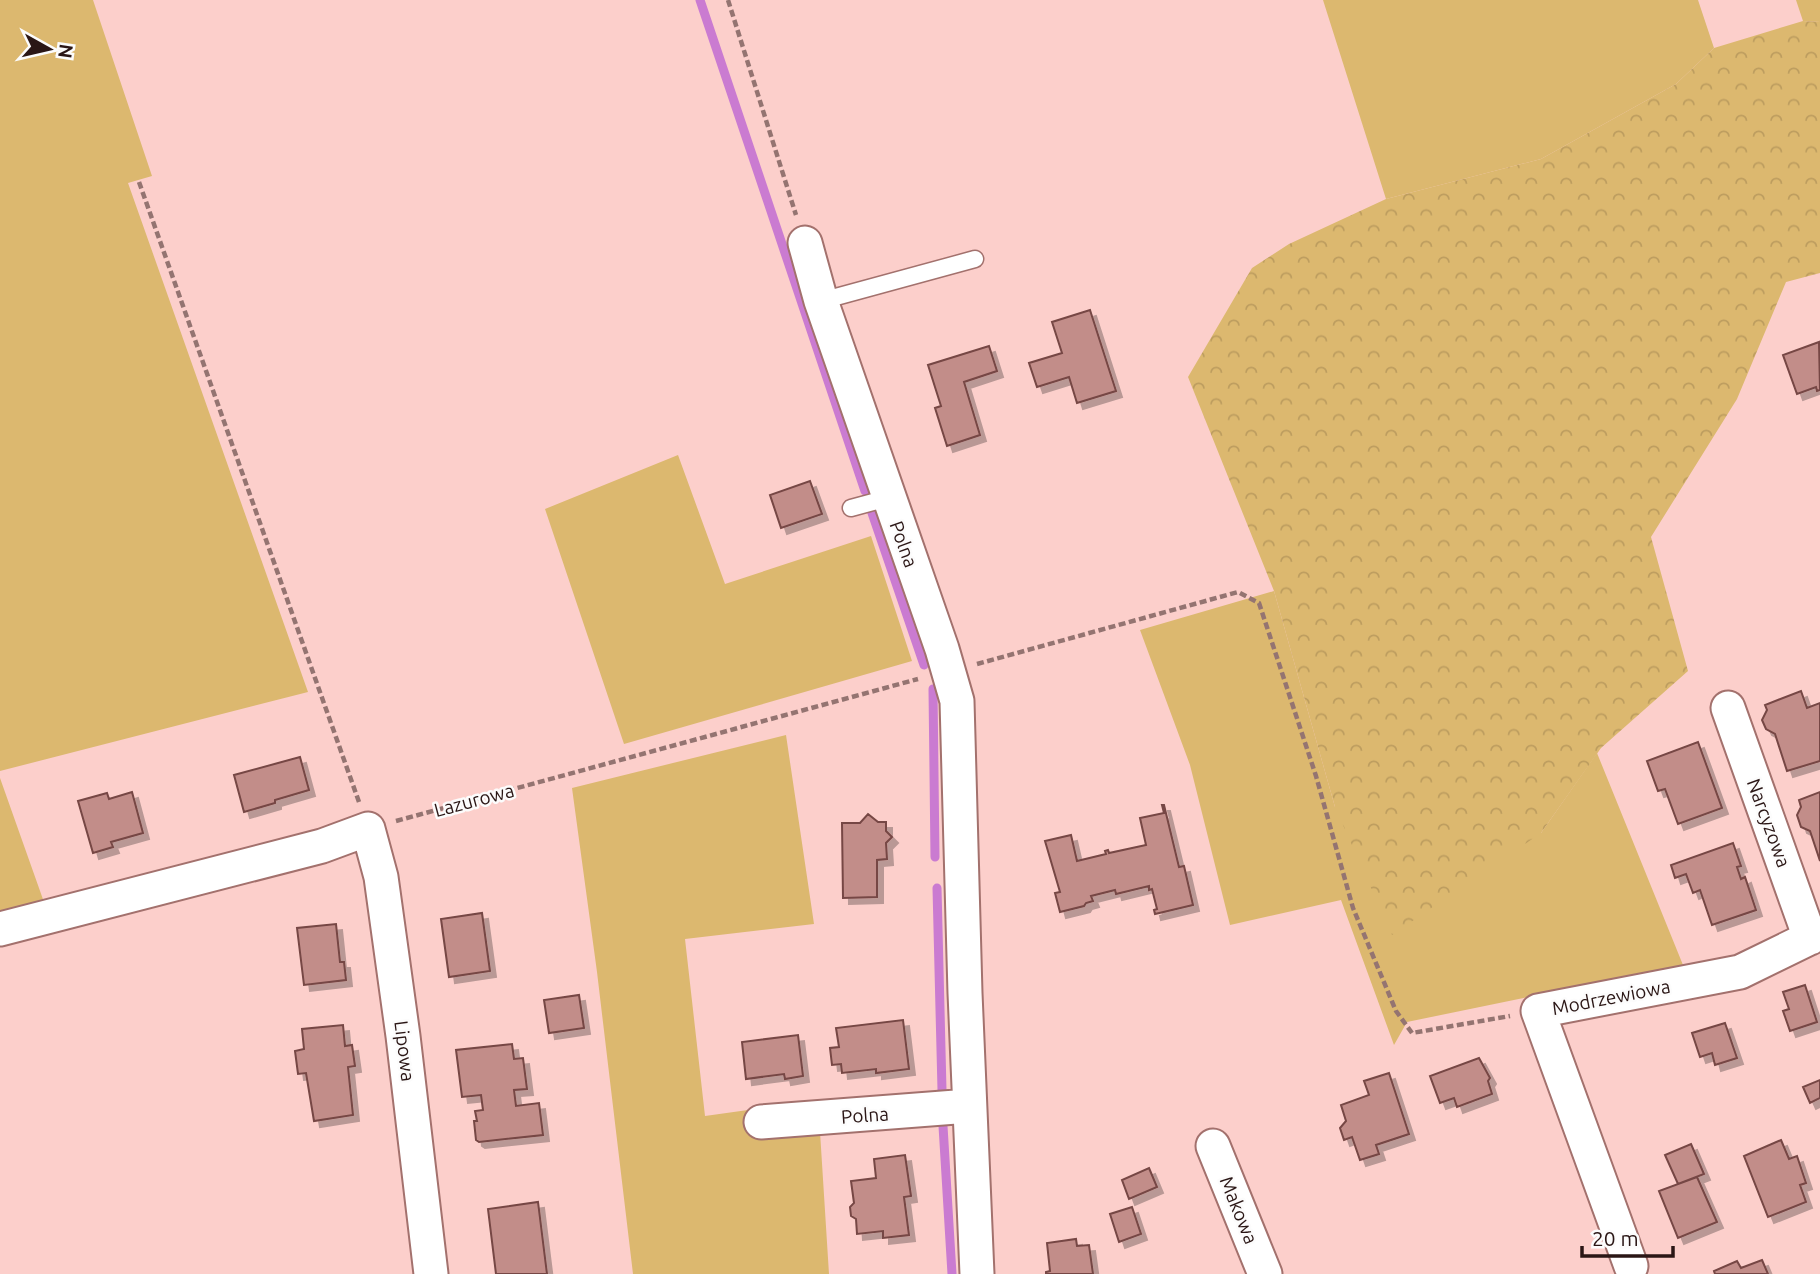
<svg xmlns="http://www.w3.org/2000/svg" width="1820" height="1274" viewBox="0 0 1820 1274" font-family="Ubuntu,sans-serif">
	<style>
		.green { fill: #dcb86f }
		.forest { fill: url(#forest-crowns) }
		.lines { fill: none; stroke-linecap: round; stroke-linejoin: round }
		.stream { stroke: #ca7bd1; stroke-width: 9 }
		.building { fill: #c28d89; stroke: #764744; stroke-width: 2; filter: url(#shadow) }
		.service-casing { stroke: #a3716d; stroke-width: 19 }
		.minor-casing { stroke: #a3716d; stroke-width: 37 }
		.path { stroke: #947471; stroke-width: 4.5; stroke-dasharray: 7 3.5; stroke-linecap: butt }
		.service { stroke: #fff; stroke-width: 16 }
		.minor { stroke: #fff; stroke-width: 33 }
		.labels { text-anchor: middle; stroke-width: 5; stroke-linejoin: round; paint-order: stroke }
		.street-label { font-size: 19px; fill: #2a1615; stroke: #fcfcfc }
	</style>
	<defs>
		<pattern id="forest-crowns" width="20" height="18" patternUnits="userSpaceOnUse" patternTransform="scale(1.75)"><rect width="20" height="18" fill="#dcb86f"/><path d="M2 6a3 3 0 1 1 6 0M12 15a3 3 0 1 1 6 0" fill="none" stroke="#bd9d5f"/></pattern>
		<filter id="shadow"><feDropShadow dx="6" dy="6" stdDeviation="0" flood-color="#0004"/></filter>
	</defs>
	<rect width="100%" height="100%" fill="#fccfcb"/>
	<path class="green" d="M0 0H93L152 176 128 183 308 692 0 771Z
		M1323 0H1698L1714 48 1676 84 1541 159 1386 199Z
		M1796 0H1820V22L1803 21Z
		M678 455 725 584 871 536 912 661 624 744 545 509Z
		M1274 591 1335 807 1541 833 1597 753 1683 965 1407 1022 1394 1045 1341 900 1230 925 1190 765 1140 630Z
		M786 735 814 924 685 939 705 1116 818 1100 829 1274H633L597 972 572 788Z
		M0 778 45 905 0 916Z"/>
	<path class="forest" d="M1803 21 1820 22V273L1786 282 1737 399 1651 537 1688 671 1601 748 1541 833 1392 935 1335 807 1274 591 1188 377 1252 268 1289 244 1386 199 1541 159 1676 84 1714 48Z"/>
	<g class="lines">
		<path class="stream" d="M700 0 865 491
			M872 513 924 665
			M933 689 935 857
			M937 888 942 1090
			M943 1126 952 1274"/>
	</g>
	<path class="building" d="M1090 310 1116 391 1077 403 1069 377 1037 387 1029 363 1062 353 1052 322Z
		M1819 342 1820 390 1817 391 1816 387 1797 394 1783 355Z
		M989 346 997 371 964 382 980 435 947 446 935 408 941 406 928 365Z
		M810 481 822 514 781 528 770 495Z
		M1801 691 1807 708 1820 703V761L1787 771 1775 734 1766 729 1762 720 1767 710 1765 705Z
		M1698 742 1722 808 1678 824 1665 789 1658 791 1647 761Z
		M300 757 309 790 275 800V803L244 812 234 775Z
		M132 792 143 833 111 842 113 847 93 853 78 801 107 793 109 799Z
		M1820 792V861L1810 831 1801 827 1797 815 1801 807 1799 800Z
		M1162 805H1164L1179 867 1184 866 1193 905 1155 914 1154 910 1157 909 1152 889 1149 890V886L1116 894 1115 890 1091 896 1093 901 1086 903 1084 906 1060 912 1055 893 1060 892 1045 841 1071 835 1077 861 1106 854 1105 851 1108 850 1109 853 1146 845 1140 818 1164 813Z
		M868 814 878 822H886V831L892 837 886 843 887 859 877 860V897L843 898 842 823H860Z
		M1733 843 1741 866 1737 867 1741 879 1745 877 1756 910 1712 925 1700 890 1693 893 1686 874 1675 878 1671 865Z
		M482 913 490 971 449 977 441 919Z
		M336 924 340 962H344L346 980 304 985 297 928Z
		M1805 985 1817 1022 1790 1031 1783 1011 1789 1009 1783 992Z
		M579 995 584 1028 549 1033 544 1000Z
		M903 1020 909 1069 876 1073V1069L842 1073 841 1064 832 1065 830 1048 839 1047 836 1028Z
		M1725 1023 1737 1058 1715 1065 1712 1053 1700 1057 1692 1033Z
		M343 1025 345 1046 352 1045 355 1066 348 1067 353 1115 314 1121 306 1073 298 1074 295 1051 304 1049 302 1029Z
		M798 1035 803 1076 785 1079 784 1074 746 1079 742 1042Z
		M512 1044 514 1059 523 1058 527 1089 514 1090 516 1106 539 1103 543 1135 479 1142 476 1140 474 1121H477L475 1111 483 1110 481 1095 462 1097 456 1050Z
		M1479 1058 1490 1078 1488 1081 1492 1094 1457 1107 1454 1098 1440 1103 1430 1076Z
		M1389 1073 1409 1134 1376 1145 1379 1154 1360 1160 1352 1137 1344 1140 1340 1128 1346 1121 1341 1105 1369 1095 1364 1081Z
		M1820 1080V1098L1810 1103 1803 1087Z
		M1781 1140 1789 1159 1797 1156 1806 1183 1800 1185 1806 1202 1768 1217 1744 1156Z
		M1691 1144 1704 1174 1678 1184 1665 1155Z
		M905 1155 911 1196 904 1197 909 1235 883 1238V1231L857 1234 856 1219 851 1216 850 1207 854 1203 851 1181 876 1178 874 1159Z
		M1149 1168 1157 1187 1129 1199 1122 1180Z
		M1697 1177 1717 1222 1678 1238 1659 1191Z
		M538 1202 547 1274H496L488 1209Z
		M1132 1207 1141 1234 1119 1242 1110 1214Z
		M1076 1239 1077 1246 1089 1245 1093 1274H1046V1272L1050 1271 1047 1243Z
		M1762 1260 1768 1274H1715L1714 1271 1737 1261 1741 1268Z"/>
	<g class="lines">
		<g class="service-casing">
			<path id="service" d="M821 301 975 259
				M851 508 888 498"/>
		</g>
		<g class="minor-casing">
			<path id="minor" d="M805 243 821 301 942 649 957 701 965 993 977 1274
				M1728 708 1810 938
				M0 929 322 846 368 829 381 877 403 1036 431 1274
				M761 1122 969 1106
				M1213 1146 1265 1274
				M1631 1266 1538 1011 1740 972 1820 933"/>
		</g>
		<path class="path" d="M728 0 796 215
			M139 182 359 802
			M977 664 1238 592 1259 603 1316 776 1353 908 1396 1011 1412 1033 1510 1016
			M396 821 918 679"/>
		<use href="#service" class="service"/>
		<use href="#minor" class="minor"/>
	</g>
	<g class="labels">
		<g class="street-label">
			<text transform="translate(904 544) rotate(70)" y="7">Polna</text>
			<text transform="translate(474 800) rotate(-15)" y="7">Lazurowa</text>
			<text transform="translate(1769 823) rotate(70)" y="7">Narcyzowa</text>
			<text transform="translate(1611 997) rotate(-11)" y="7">Modrzewiowa</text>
			<text transform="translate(405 1051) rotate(83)" y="7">Lipowa</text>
			<text transform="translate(865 1115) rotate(-4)" y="7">Polna</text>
			<text transform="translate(1239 1210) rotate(68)" y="7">Makowa</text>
		</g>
	</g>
	<g transform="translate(49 49) rotate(98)" stroke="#fcfcfc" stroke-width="5" paint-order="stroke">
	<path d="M0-5L12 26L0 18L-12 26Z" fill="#2a1615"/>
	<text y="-10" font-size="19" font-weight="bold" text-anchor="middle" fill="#2a1615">N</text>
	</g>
	<path d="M1582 1246v10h91v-10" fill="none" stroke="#2a1615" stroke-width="3.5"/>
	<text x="1592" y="1246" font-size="21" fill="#2a1615" stroke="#fcfcfc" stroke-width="5" paint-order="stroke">20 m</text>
</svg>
